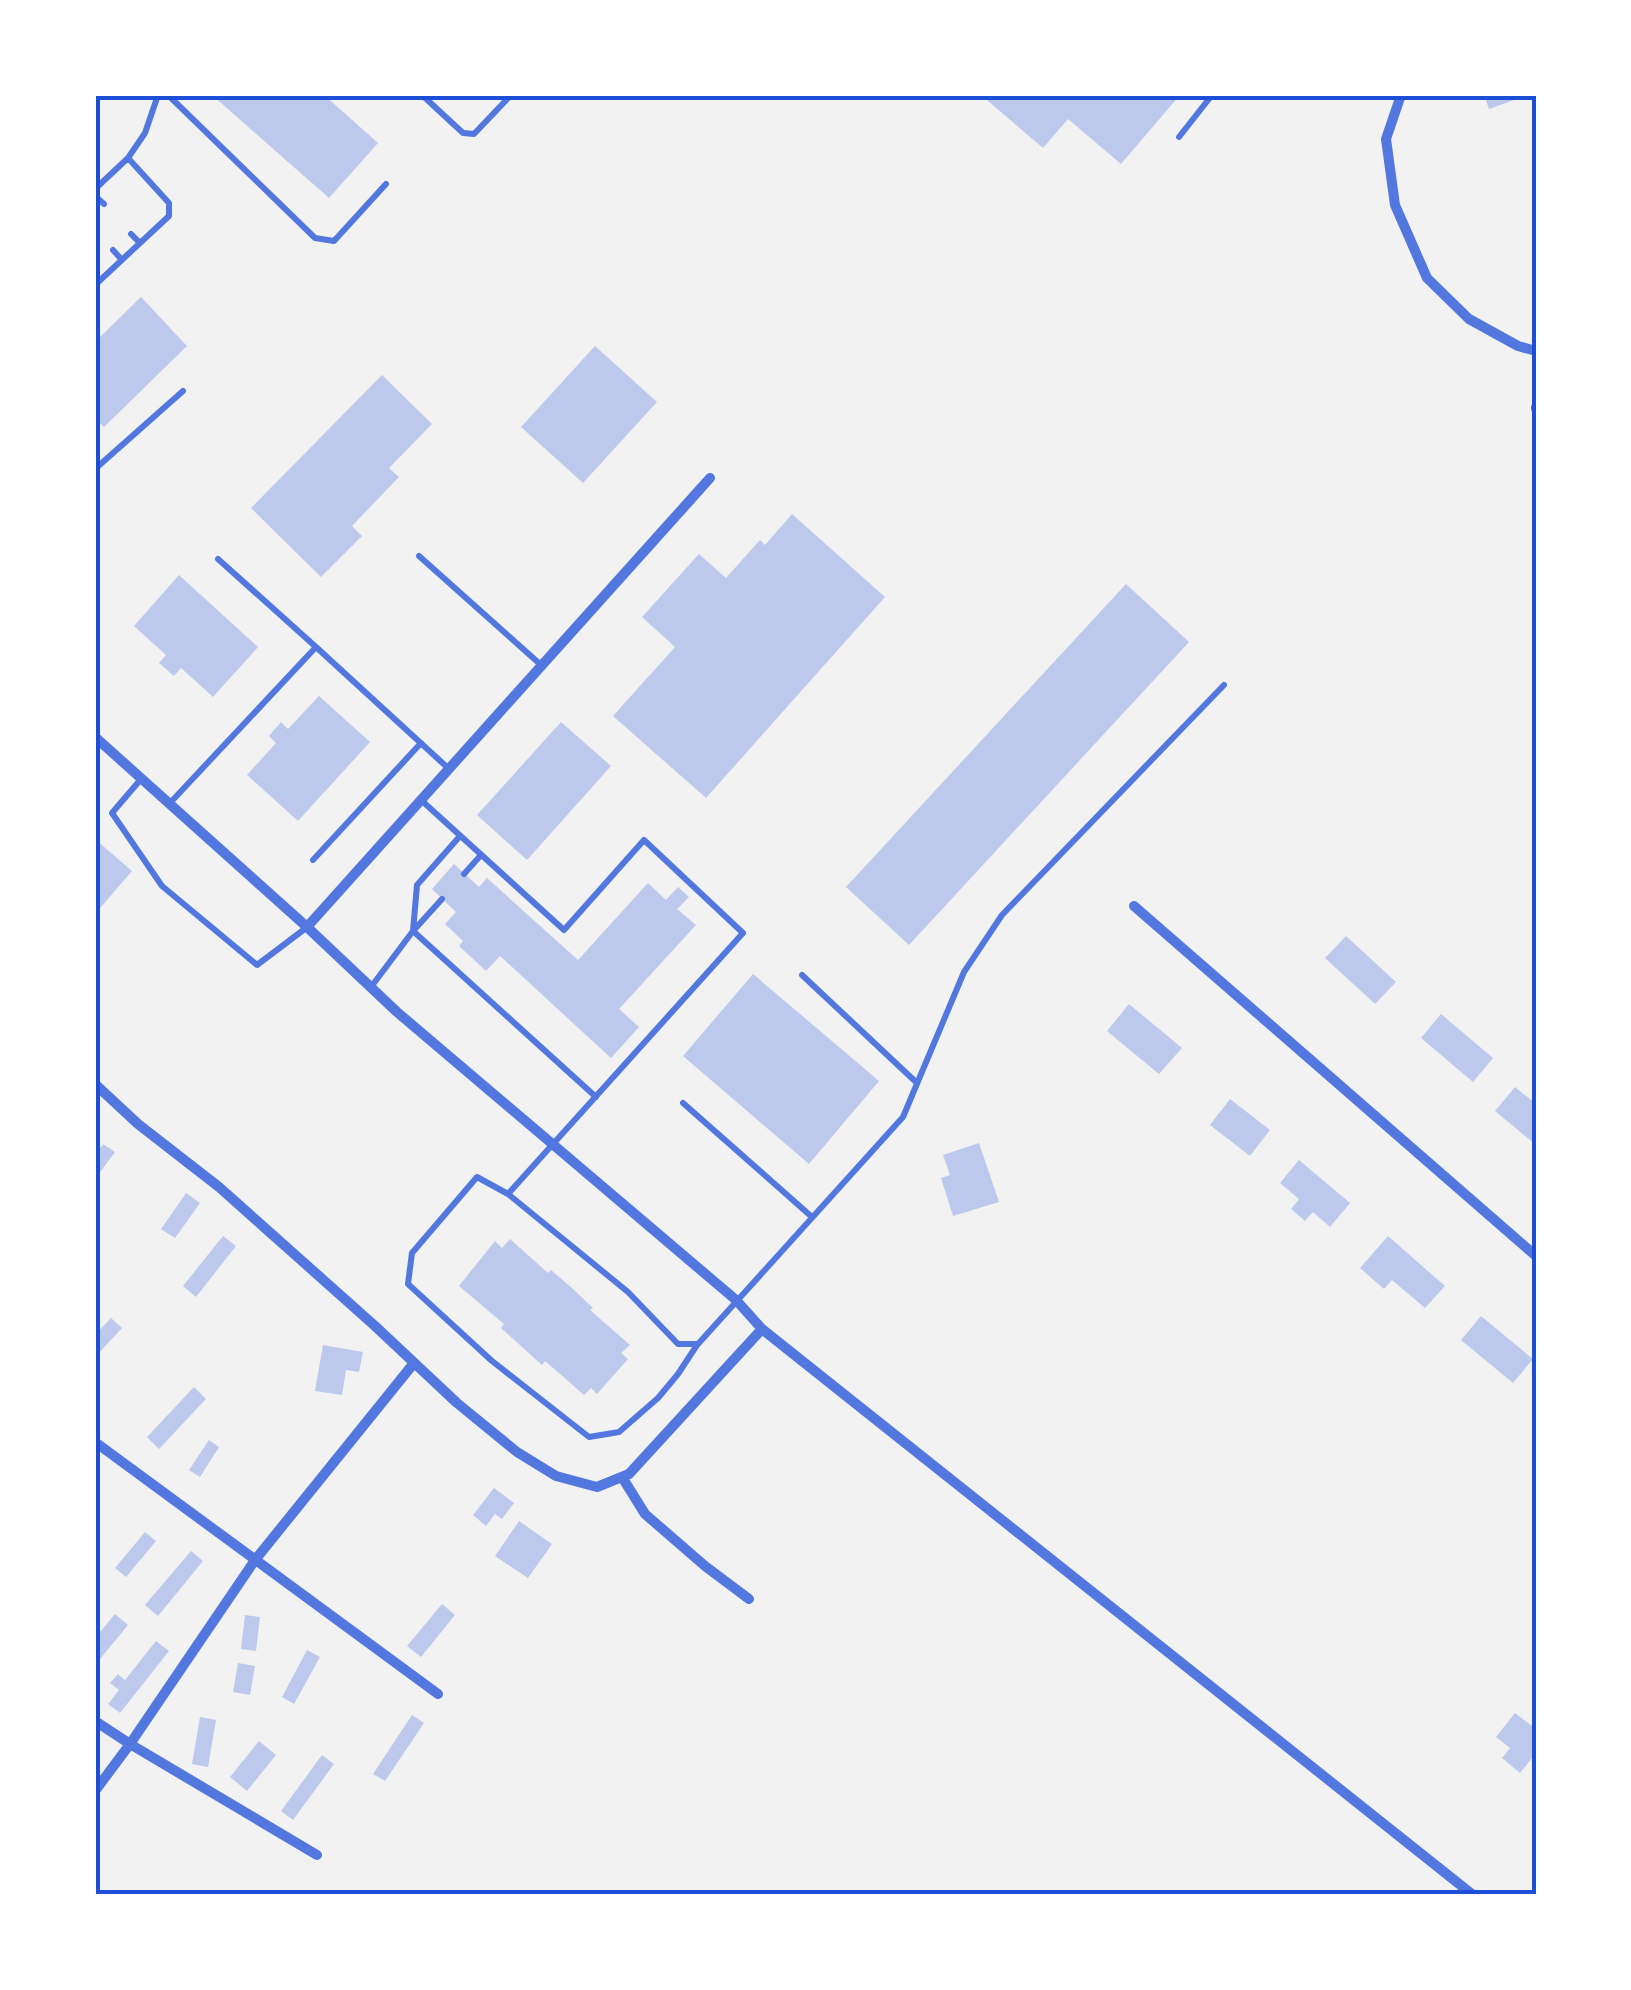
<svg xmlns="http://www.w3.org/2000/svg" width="1631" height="1990" viewBox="0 0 1631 1990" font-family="'Titillium Web',sans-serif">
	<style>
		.building { fill: #bdc9ec }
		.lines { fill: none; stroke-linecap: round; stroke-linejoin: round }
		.service { stroke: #5277de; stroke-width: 6 }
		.minor { stroke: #5277de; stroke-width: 10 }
		.neatline { fill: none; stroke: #1d4ed8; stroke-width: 4 }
	</style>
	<rect width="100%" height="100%" fill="#f2f2f2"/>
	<path class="building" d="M212 95H324L378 143 329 198Z
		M981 95H1180L1121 164 1068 119 1043 148Z
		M1484 95H1528L1489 109Z
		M141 297 187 346 104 427 95 418V342Z
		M595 346 657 402 583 483 521 427Z
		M382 375 432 424 389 468 399 477 352 526 362 536 321 577 251 508Z
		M792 514 885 597 706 798 613 716 675 647 642 617 699 554 726 578 760 540 765 545Z
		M179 575 258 647 213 697 181 668 174 676 159 663 166 655 134 626Z
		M1126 584 1189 642 909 945 846 887Z
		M319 696 370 742 298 821 247 775 276 743 269 736 281 722 288 729Z
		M561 722 611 766 527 860 477 815Z
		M95 839 132 871 95 914Z
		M454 864 479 887 487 878 578 960 648 883 666 900 678 887 689 897 677 909 696 925 619 1009 639 1027 611 1058 500 956 486 971 459 946 463 941 445 924 456 912 432 889Z
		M1346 936 1396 982 1375 1004 1325 958Z
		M753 974 879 1081 809 1164 683 1056Z
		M1129 1004 1182 1048 1159 1074 1107 1031Z
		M1441 1014 1493 1058 1473 1082 1421 1038Z
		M1515 1087 1536 1104V1145L1495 1111Z
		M1230 1099 1270 1130 1250 1156 1210 1125Z
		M979 1143 999 1202 953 1216 941 1178 950 1175 943 1155Z
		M103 1144 115 1152 95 1179V1156Z
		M1299 1160 1350 1203 1330 1227 1313 1212 1305 1221 1291 1209 1299 1199 1280 1183Z
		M186 1193 200 1203 175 1238 161 1229Z
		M223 1236 236 1246 196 1297 183 1286Z
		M1388 1236 1445 1286 1425 1308 1392 1280 1384 1289 1360 1268Z
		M510 1239 548 1273 551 1270 572 1288 593 1308 590 1310 630 1345 621 1353 628 1359 597 1394 591 1388 584 1395 545 1361 542 1365 501 1328 504 1324 459 1286 495 1241 502 1248Z
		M1481 1316 1533 1359 1513 1383 1461 1340Z
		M111 1318 122 1328 95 1357V1335Z
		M323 1345 363 1352 359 1372 346 1370 342 1395 315 1391Z
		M194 1387 206 1399 159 1449 147 1437Z
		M209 1440 219 1447 200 1477 189 1470Z
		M494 1488 514 1503 502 1519 495 1514 486 1526 473 1515Z
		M519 1521 552 1544 528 1578 495 1556Z
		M145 1532 156 1541 126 1577 115 1568Z
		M191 1551 203 1561 158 1616 145 1605Z
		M442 1604 455 1615 421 1657 407 1646Z
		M115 1614 128 1625 95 1665V1638Z
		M245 1615 260 1617 256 1651 241 1649Z
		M156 1641 169 1651 120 1713 108 1704 119 1690 110 1683 118 1674 125 1680Z
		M307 1650 320 1657 294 1704 282 1697Z
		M238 1663 255 1666 250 1695 233 1692Z
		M1515 1713 1536 1729V1753L1520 1773 1502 1758 1510 1748 1496 1737Z
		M412 1715 424 1723 385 1781 373 1774Z
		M200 1717 216 1720 208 1767 192 1764Z
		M259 1741 276 1755 247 1791 230 1777Z
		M322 1755 334 1764 293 1820 281 1811Z"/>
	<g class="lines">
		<path class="service" d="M168 95 315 238 334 241 386 184
			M422 95 463 133 474 134 511 95
			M1179 137 1212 95
			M95 189 128 158 145 133 158 95
			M95 196 104 204
			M131 234 140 243
			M113 250 122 260
			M95 285 169 216V203L128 158
			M95 469 183 391
			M419 556 541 665
			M218 559 316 647
			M141 779 112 813 162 886 257 965 306 928
			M421 800 564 930 644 840 743 933 508 1194 628 1292 678 1344H698L903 1117 964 972 1002 915 1224 685
			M170 803 316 647 448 768
			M313 860 421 743
			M464 874 481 855
			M414 930 442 899
			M413 931 417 885 460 836
			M802 975 917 1083
			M371 987 413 931 596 1097
			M683 1103 812 1217
			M508 1194 477 1177 412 1253 408 1284 492 1361 589 1437 619 1432 658 1398 678 1374 697 1345"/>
		<path class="minor" d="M1401 95 1386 139 1395 205 1427 278 1469 319 1518 346 1536 351
			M1536 407V409
			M95 737 307 927 397 1012 736 1300 762 1329 1473 1895
			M1134 906 1536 1256
			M307 927 710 478
			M95 1084 138 1124 219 1187 375 1326 457 1403 517 1452 556 1476 597 1487 629 1474 762 1329
			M95 1442 438 1694
			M622 1477 645 1514 705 1566 749 1599
			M95 1721 130 1744 317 1855
			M95 1791 130 1744 255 1560 414 1363"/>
	</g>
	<rect width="1631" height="1990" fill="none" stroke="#ffffff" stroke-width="195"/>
	<rect x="98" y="98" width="1436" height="1794" class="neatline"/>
</svg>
